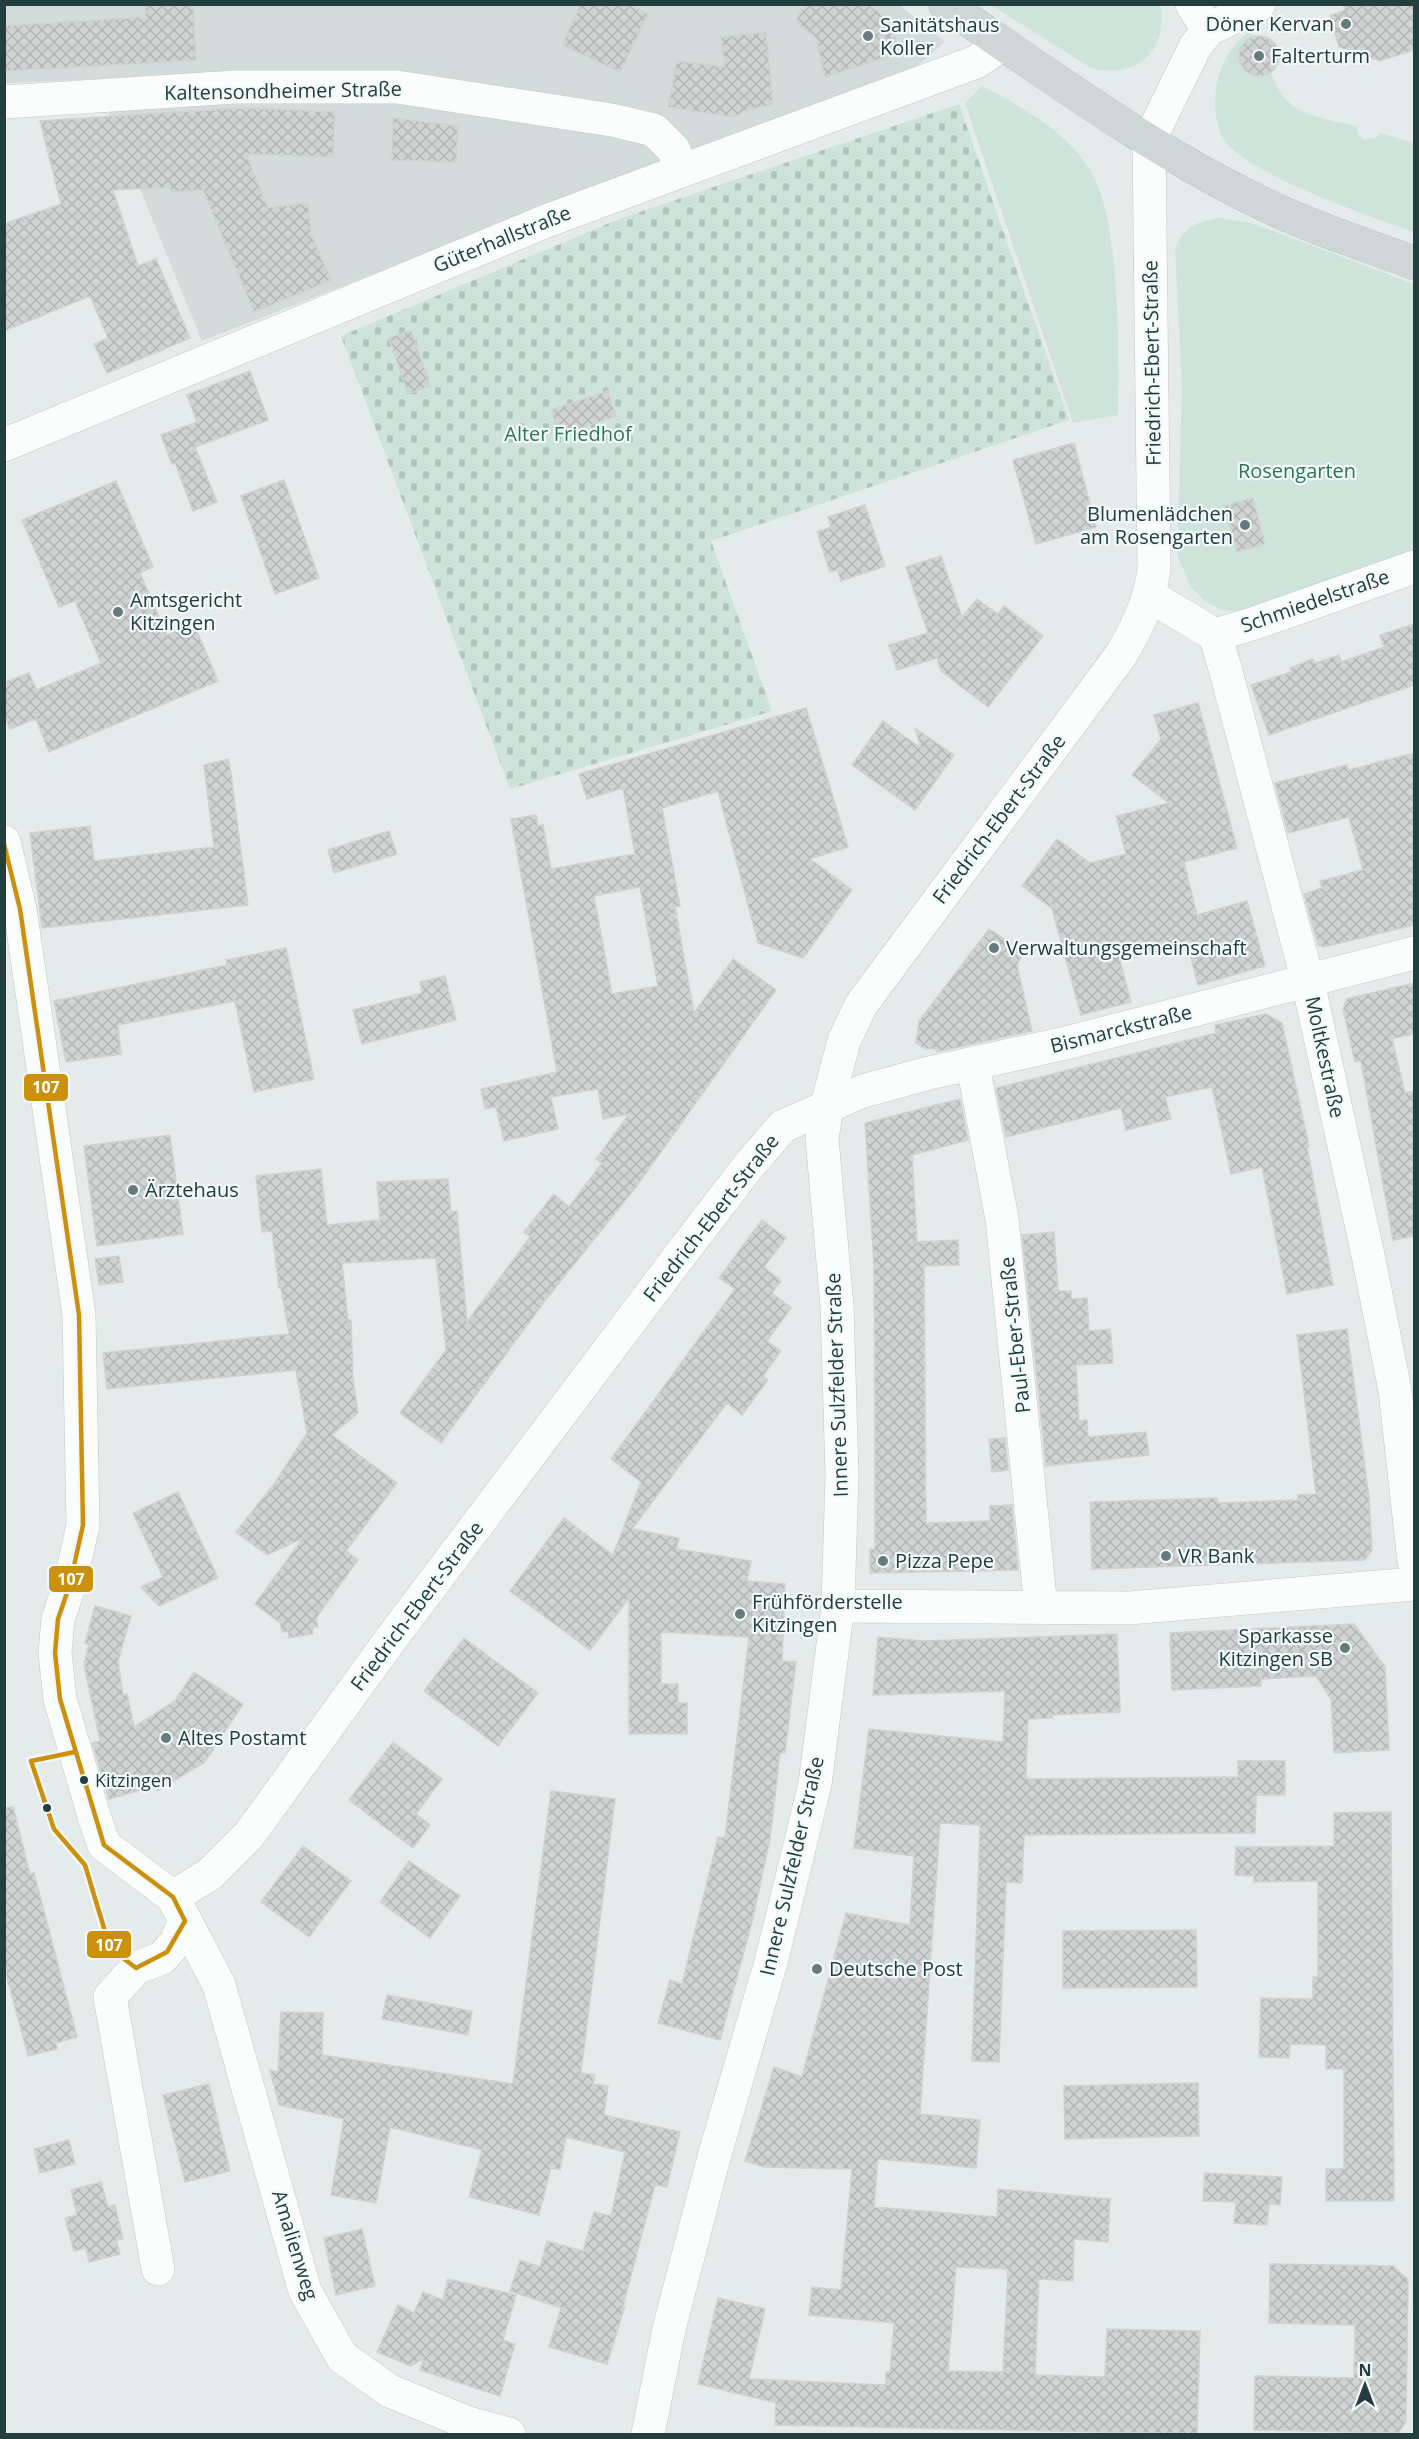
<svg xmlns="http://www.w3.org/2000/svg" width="1419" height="2439" viewBox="0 0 1419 2439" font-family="'Open Sans',sans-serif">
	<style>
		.built { fill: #d3dcda }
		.cemetery { fill: url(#cemetery-stones) }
		.green { fill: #cee4db }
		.building { fill: url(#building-cross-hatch); stroke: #ced3d3; stroke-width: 1.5; fill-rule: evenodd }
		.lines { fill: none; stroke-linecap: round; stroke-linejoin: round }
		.street-casing { stroke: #c2c8c7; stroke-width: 34 }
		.secondary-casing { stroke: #c0c8c7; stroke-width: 34 }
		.primary-casing { stroke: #bdc6c6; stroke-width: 34 }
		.street { stroke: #fbfcfc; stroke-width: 33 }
		.secondary { stroke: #fbfcfc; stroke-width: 33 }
		.primary { stroke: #ced6d6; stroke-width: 33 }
		.bus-1-casing { stroke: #f3f9f8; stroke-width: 9 }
		.bus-1 { stroke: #cc910c; stroke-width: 4.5 }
		.poi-dot { fill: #667b7a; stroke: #f3f9f8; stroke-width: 2 }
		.bus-dot { fill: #223e3e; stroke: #f3f9f8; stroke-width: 2 }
		.labels { text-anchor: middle; stroke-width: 4.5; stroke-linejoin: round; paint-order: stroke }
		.bus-label { font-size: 18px; fill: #223e3e; stroke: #f3f9f8; text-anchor: start }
		.poi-label { font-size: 20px; fill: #223e3e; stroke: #f3f9f8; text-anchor: start }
		.street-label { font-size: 20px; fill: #223e3e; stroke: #f3f9f8 }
		.park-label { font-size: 20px; fill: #2d755d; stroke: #f3f9f8 }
		.line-badge { stroke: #f3f9f8; stroke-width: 2 }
		.badge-label { font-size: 16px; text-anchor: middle; font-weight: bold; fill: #fff }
	</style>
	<defs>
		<pattern id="cemetery-stones" width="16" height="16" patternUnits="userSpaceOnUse" patternTransform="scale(1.5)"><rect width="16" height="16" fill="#cee4db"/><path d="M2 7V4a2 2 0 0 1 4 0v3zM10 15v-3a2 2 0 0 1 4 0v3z" fill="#b1c5bd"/></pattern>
		<pattern id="building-cross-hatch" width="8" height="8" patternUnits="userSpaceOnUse" patternTransform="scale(1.5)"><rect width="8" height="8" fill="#cfd4d3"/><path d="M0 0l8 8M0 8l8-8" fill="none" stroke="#b1b7b6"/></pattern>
	</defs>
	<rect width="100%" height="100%" fill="#e5ebea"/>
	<path class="built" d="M898 4 945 42 907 75 604 184 202 341 95 79 5 83 4 5Z"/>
	<path class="cemetery" d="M959 104 1069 420 711 541 772 711 510 789 341 336 619 219Z"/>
	<path class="green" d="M991 5H1160C1169 51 1136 80 1091 68Z
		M1250 30 1254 37C1241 44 1236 54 1242 68L1255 76 1271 73C1288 118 1314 115 1356 126L1358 134 1363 139 1376 138 1380 133 1414 143V232C1374 218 1247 174 1225 141 1215 127 1213 100 1217 83 1222 60 1232 45 1250 30Z
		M982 86C1022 107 1066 131 1090 170 1121 218 1119 356 1118 415L1073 423 965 103Z
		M1220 218 1252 223 1414 284V555L1247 612 1222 610 1205 601 1190 586 1177 554 1182 389 1175 249C1184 226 1198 221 1220 218Z"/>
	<path class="building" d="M145 4H193L196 60 4 71V26L146 17Z
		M581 4H628L648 14 620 72 562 45Z
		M806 4H867L896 24 895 54 825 77 816 38 795 21Z
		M1343 4H1414V50L1380 61 1339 47 1330 16 1345 10Z
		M766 32 773 104 747 110 734 117 668 107 677 61 725 67 721 37Z
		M1239 56a20 20 0 1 1 40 0a20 20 0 1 1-40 0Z
		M241 108 335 112 333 157 246 154 268 208 308 203 311 234 331 280 254 312 203 190 171 192 170 187 113 190 138 266 156 259 190 338 107 373 94 344 108 338 90 296 4 331V224L61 204 40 121Z
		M393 118 458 126 456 162 392 160Z
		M411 330 430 386 408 394 389 338Z
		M250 371 268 420 195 447 217 502 193 511 175 463 172 464 161 435 197 422 187 395Z
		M608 391 616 416 559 435 551 410Z
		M1074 443 1096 527 1036 544 1013 460Z
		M284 480 319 578 275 594 241 496Z
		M116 481 153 567 140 573 167 635 194 624 218 681 49 752 36 719 10 729 4 716V683L29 673 37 690 101 663 75 601 59 607 22 520Z
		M1253 498 1265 544 1237 552 1224 506Z
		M865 505 885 566 841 581 837 570 830 572 817 532 831 527 828 517Z
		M941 556 962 617 977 599 998 614 1004 606 1043 636 988 707 941 671 937 658 897 670 889 645 928 633 906 567Z
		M1414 624V685L1269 735 1251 685 1291 672 1290 668 1313 659 1315 663 1339 655 1341 662 1384 647 1380 635Z
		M1198 703 1237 848 1184 862 1197 915 1247 901 1265 966 1198 985 1187 943 1120 961 1131 1002 1081 1015 1051 905 1050 907 1022 886 1057 839 1090 863 1126 854 1116 816 1169 803 1132 775 1161 739 1154 715Z
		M806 708 848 847 810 859 852 890 803 958 758 943 718 791 662 808 680 906 675 907 677 915 670 913 677 918 694 1013 733 959 776 990 636 1187 544 1302 441 1443 400 1413 446 1350 436 1258 342 1263 348 1320H351L353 1378 358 1413 332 1435 397 1483 346 1551 358 1560 316 1618 318 1627 312 1628 313 1634 289 1638 288 1631 282 1632 280 1623 255 1604 303 1538 267 1555 236 1532 274 1484 307 1433 296 1370 107 1389 103 1353 289 1334 281 1288H279L272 1231 262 1232 256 1176 321 1169 327 1225 380 1220 377 1182 448 1179 451 1212 457 1211 467 1322 530 1237 524 1232 554 1194 569 1207 602 1163 596 1159 629 1114 603 1119 598 1089 551 1097 558 1129 504 1141 496 1107 485 1109 481 1089 557 1072 511 819 536 815 538 826 543 825 551 869 635 854 623 788 587 799 579 774ZM640 887 658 986 612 994 594 896Z
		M883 721 921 748 915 728 954 755 915 810 852 765Z
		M1414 753V925L1324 947 1318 945 1304 894 1322 888 1320 881 1363 870 1349 817 1288 833 1275 783 1347 765 1348 770Z
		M229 759 248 905 42 928 30 833 90 826 94 861 214 847 204 765Z
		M389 831 397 854 334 873 328 850Z
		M989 929 1024 952 1017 965 1032 1031 937 1052 935 1048 925 1049 916 1043 919 1021Z
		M286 948 314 1079 254 1092 235 1001 118 1025 121 1054 66 1062 54 1001 227 965 226 960Z
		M445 976 456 1020 362 1044 353 1010 422 993 420 982Z
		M1414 983V1034L1392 1039 1405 1093 1414 1091V1236L1393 1240 1361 1061 1355 1062 1343 1009 1347 999Z
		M1266 1014 1282 1023 1309 1146 1307 1147 1333 1285 1287 1294 1262 1167 1231 1174 1212 1087 1165 1097 1171 1119 1126 1130 1121 1108 1006 1137 996 1088 1216 1033 1215 1025Z
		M960 1099 968 1140 912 1155 917 1242 958 1240 959 1265 924 1266 926 1523 990 1521V1506L1012 1505 1018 1570 870 1573V1549H875V1491L874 1266 865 1123Z
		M170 1135 183 1234 97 1246 84 1146Z
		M762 1220 786 1238 764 1267 781 1281 772 1293 791 1308 767 1341 781 1351 763 1376 768 1380 742 1415 727 1403 632 1529 679 1538 677 1549 751 1561 747 1581 785 1584 782 1661 796 1662 785 1753H780L770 1839 752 1922 720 2040 658 2023 670 1980 682 1984 718 1837 725 1838 749 1637 661 1632V1684H678V1703H687V1734H629V1598L590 1650 510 1591 564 1518 613 1555 641 1482 611 1459 735 1289 719 1278Z
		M1054 1232 1058 1291H1071V1299L1087 1298 1089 1331 1110 1329 1111 1336 1113 1363 1076 1365 1079 1421 1087 1420 1088 1437 1146 1432 1149 1455 1046 1466 1022 1235Z
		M119 1256 123 1282 99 1285 95 1259Z
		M1347 1329 1369 1498 1372 1550 1365 1560 1092 1569 1090 1502 1217 1498V1503L1298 1500V1495L1316 1494 1297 1335Z
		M1005 1438 1008 1470 992 1472 989 1439Z
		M178 1492 218 1578 159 1606 141 1587 163 1577 133 1513Z
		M95 1606 131 1616 118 1661 123 1695 127 1694 134 1727 175 1701 194 1672 243 1704 205 1762 157 1791 155 1786 109 1799 92 1743 100 1741 84 1664 89 1645 85 1643Z
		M1354 1624 1385 1667 1389 1750 1334 1753 1331 1699 1316 1676 1261 1679V1686L1172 1690 1170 1633Z
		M1117 1634 1120 1712 1052 1715V1718L1028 1719 1026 1779 1238 1777V1761H1285V1795H1256L1255 1833 1024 1835 1022 1883 1006 1882 999 2062 972 2061 980 1825 940 1823 920 2114 980 2120 976 2168 878 2159 874 2207 997 2217 998 2189 1110 2199 1108 2242 1074 2239 1073 2281 1039 2279 1035 2375 1105 2377 1107 2329 1200 2331 1197 2434 775 2425 776 2403 698 2384 718 2298 765 2309 749 2379 886 2385V2372H890L894 2323 809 2315 812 2287 841 2290 852 2169 764 2167 745 2161 774 2067 802 2077 846 1913 910 1925 914 1856 854 1848 869 1729 1003 1742 1005 1691 873 1695 878 1637 925 1641ZM956 2267 1008 2269 1003 2372 948 2371Z
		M464 1638 538 1693 498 1746 424 1691Z
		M393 1742 442 1779 416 1814 430 1825 413 1848 349 1800Z
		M551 1791 615 1799 581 2073 595 2075 593 2084 608 2086 604 2115 680 2132 667 2187 655 2185 623 2306H625L607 2364 549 2347 561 2308 510 2291 520 2260 540 2267 547 2241 583 2251 594 2212 611 2216 625 2152 566 2137 560 2170 551 2167 539 2215 469 2197 482 2150 390 2127 376 2203 331 2195 344 2119 279 2105 270 2070 278 2072 281 2012 323 2013 322 2055 513 2084Z
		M13 1807 30 1874 34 1873 77 2037 56 2043 57 2049 28 2056 4 1966V1808Z
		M1391 1812 1394 2201H1326V2169H1344V2069H1326V2045L1290 2044 1289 2058 1259 2057 1261 1998 1313 1999V1977H1318V1881L1254 1882V1876L1235 1875 1236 1847 1334 1846V1813Z
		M303 1846 351 1881 309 1937 261 1902Z
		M409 1861 460 1896 430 1938 380 1902Z
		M1196 1930 1197 1987 1063 1988V1931Z
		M387 1995 472 2011 468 2035 382 2019Z
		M1198 2083 1199 2136 1065 2139 1064 2086Z
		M209 2084 230 2171 185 2182 163 2095Z
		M69 2140 75 2164 40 2173 34 2149Z
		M1205 2173 1282 2177 1280 2205 1269 2204 1267 2225 1234 2223 1236 2202 1203 2201Z
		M101 2182 108 2207 115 2205 123 2239 116 2240 120 2254 89 2262 86 2248 74 2251 65 2218 77 2215 71 2190Z
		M362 2229 375 2286 336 2295 324 2238Z
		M1270 2264 1393 2266 1408 2279 1406 2422 1398 2433 1254 2430 1255 2376 1354 2378 1355 2325 1269 2323Z
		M448 2279 516 2295 503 2340 515 2344 500 2396 420 2370 424 2358 411 2366 377 2352 398 2305 414 2313 423 2292 443 2300Z"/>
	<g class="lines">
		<g class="street-casing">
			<path id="street" d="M1192 4 1208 30
				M4 102 235 87H397L612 120 654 130 674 150 680 169
				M4 445 549 220 976 62 1003 44
				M1150 596 1215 635 1225 668 1308 982 1368 1255 1395 1390 1414 1561
				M1215 635 1252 624 1414 567
				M973 1065 1002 1219 1041 1608
				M838 1606 1129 1608 1414 1584
				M173 1897 210 1874 249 1835 388 1643 684 1250 747 1168 783 1126 863 1091 929 1073 1066 1043 1414 953
				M158 2269 110 1997 136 1968 162 1958 176 1942 185 1921"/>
		</g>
		<g class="secondary-casing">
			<path id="secondary" d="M4 842 20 909 79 1315 83 1525 70 1584 58 1619 55 1653 60 1699 94 1816 104 1845 173 1897 219 1985 305 2291 342 2357 390 2391 468 2423 509 2434
				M648 2434 669 2329 714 2157 771 1962 815 1784 838 1606 842 1475 837 1306 822 1139 827 1105 844 1041 861 1005 1121 655C1138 626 1150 601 1154 568L1149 141 1195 47 1208 30 1259 4"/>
		</g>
		<g class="primary-casing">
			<path id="primary" d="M945 4C1052 77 1159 156 1278 211 1322 231 1369 246 1414 263"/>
		</g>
		<use href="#street" class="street"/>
		<use href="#secondary" class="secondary"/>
		<use href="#primary" class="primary"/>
		<g class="bus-1-casing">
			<path id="bus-1" d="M4 844 20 909 79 1315 83 1525 70 1584 58 1619 55 1653 60 1699 104 1845 173 1897 185 1921 167 1952 136 1968 110 1948 85 1865 54 1829 31 1761 75 1752"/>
		</g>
		<use href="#bus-1" class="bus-1"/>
	</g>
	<g class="poi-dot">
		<circle cx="1346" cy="24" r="6"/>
		<circle cx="868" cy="36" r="6"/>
		<circle cx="1259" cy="56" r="6"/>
		<circle cx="1245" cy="525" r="6"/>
		<circle cx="118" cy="612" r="6"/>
		<circle cx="994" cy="948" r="6"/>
		<circle cx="133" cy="1190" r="6"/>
		<circle cx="1166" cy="1556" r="6"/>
		<circle cx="883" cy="1561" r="6"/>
		<circle cx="740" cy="1614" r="6"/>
		<circle cx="1345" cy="1648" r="6"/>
		<circle cx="166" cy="1738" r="6"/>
		<circle cx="817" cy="1969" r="6"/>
	</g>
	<g class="bus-dot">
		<circle cx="84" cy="1780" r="5"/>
		<circle cx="47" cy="1808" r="5"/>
	</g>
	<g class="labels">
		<g class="bus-label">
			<text x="95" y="1787">Kitzingen</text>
		</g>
		<g class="poi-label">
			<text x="1334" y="31" text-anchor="end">Döner Kervan</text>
			<text x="880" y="32">Sanitätshaus<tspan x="880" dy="23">Koller</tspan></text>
			<text x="1271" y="63">Falterturm</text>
			<text x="1233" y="521" text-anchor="end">Blumenlädchen<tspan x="1233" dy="23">am Rosengarten</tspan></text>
			<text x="130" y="607">Amtsgericht<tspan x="130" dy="23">Kitzingen</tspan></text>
			<text x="1006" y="955">Verwaltungsgemeinschaft</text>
			<text x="145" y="1197">Ärztehaus</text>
			<text x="1178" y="1563">VR Bank</text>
			<text x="895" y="1568">Pizza Pepe</text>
			<text x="752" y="1609">Frühförderstelle<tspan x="752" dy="23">Kitzingen</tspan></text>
			<text x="1333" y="1643" text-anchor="end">Sparkasse<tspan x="1333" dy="23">Kitzingen SB</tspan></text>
			<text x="178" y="1745">Altes Postamt</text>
			<text x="829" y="1976">Deutsche Post</text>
		</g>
		<g class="street-label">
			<text transform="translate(283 91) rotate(-1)" y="7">Kaltensondheimer Straße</text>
			<text transform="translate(502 239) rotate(-22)" y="7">Güterhallstraße</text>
			<text transform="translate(1152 363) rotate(-91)" y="7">Friedrich-Ebert-Straße</text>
			<text transform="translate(1315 601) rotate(-19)" y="7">Schmiedelstraße</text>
			<text transform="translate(999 819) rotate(-53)" y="7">Friedrich-Ebert-Straße</text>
			<text transform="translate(1121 1029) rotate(-14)" y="7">Bismarckstraße</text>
			<text transform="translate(1325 1057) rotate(78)" y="7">Moltkestraße</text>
			<text transform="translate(711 1218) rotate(-52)" y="7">Friedrich-Ebert-Straße</text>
			<text transform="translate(1015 1335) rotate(-96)" y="7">Paul-Eber-Straße</text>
			<text transform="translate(837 1385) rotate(-92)" y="7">Innere Sulzfelder Straße</text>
			<text transform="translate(417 1606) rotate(-53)" y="7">Friedrich-Ebert-Straße</text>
			<text transform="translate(792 1866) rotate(-77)" y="7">Innere Sulzfelder Straße</text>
			<text transform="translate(295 2245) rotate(73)" y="7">Amalienweg</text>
		</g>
		<g class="park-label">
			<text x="568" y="441">Alter Friedhof</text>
			<text x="1297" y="478">Rosengarten</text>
		</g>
	</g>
	<g class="line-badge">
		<rect x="23" y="1073" width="46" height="29" rx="6" fill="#cc910c"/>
		<rect x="48" y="1565" width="46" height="28" rx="6" fill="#cc910c"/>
		<rect x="86" y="1930" width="46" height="29" rx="6" fill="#cc910c"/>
	</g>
	<g class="badge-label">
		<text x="46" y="1093">107</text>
		<text x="71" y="1585">107</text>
		<text x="109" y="1951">107</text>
	</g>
	<rect width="1419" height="2439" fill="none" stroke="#223e3e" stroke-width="12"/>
	<g transform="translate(1365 2385)" stroke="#f3f9f8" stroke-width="4.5" paint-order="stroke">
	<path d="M0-4.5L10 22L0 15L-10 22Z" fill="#223e3e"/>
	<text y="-9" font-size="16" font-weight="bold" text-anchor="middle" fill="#223e3e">N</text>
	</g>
</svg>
